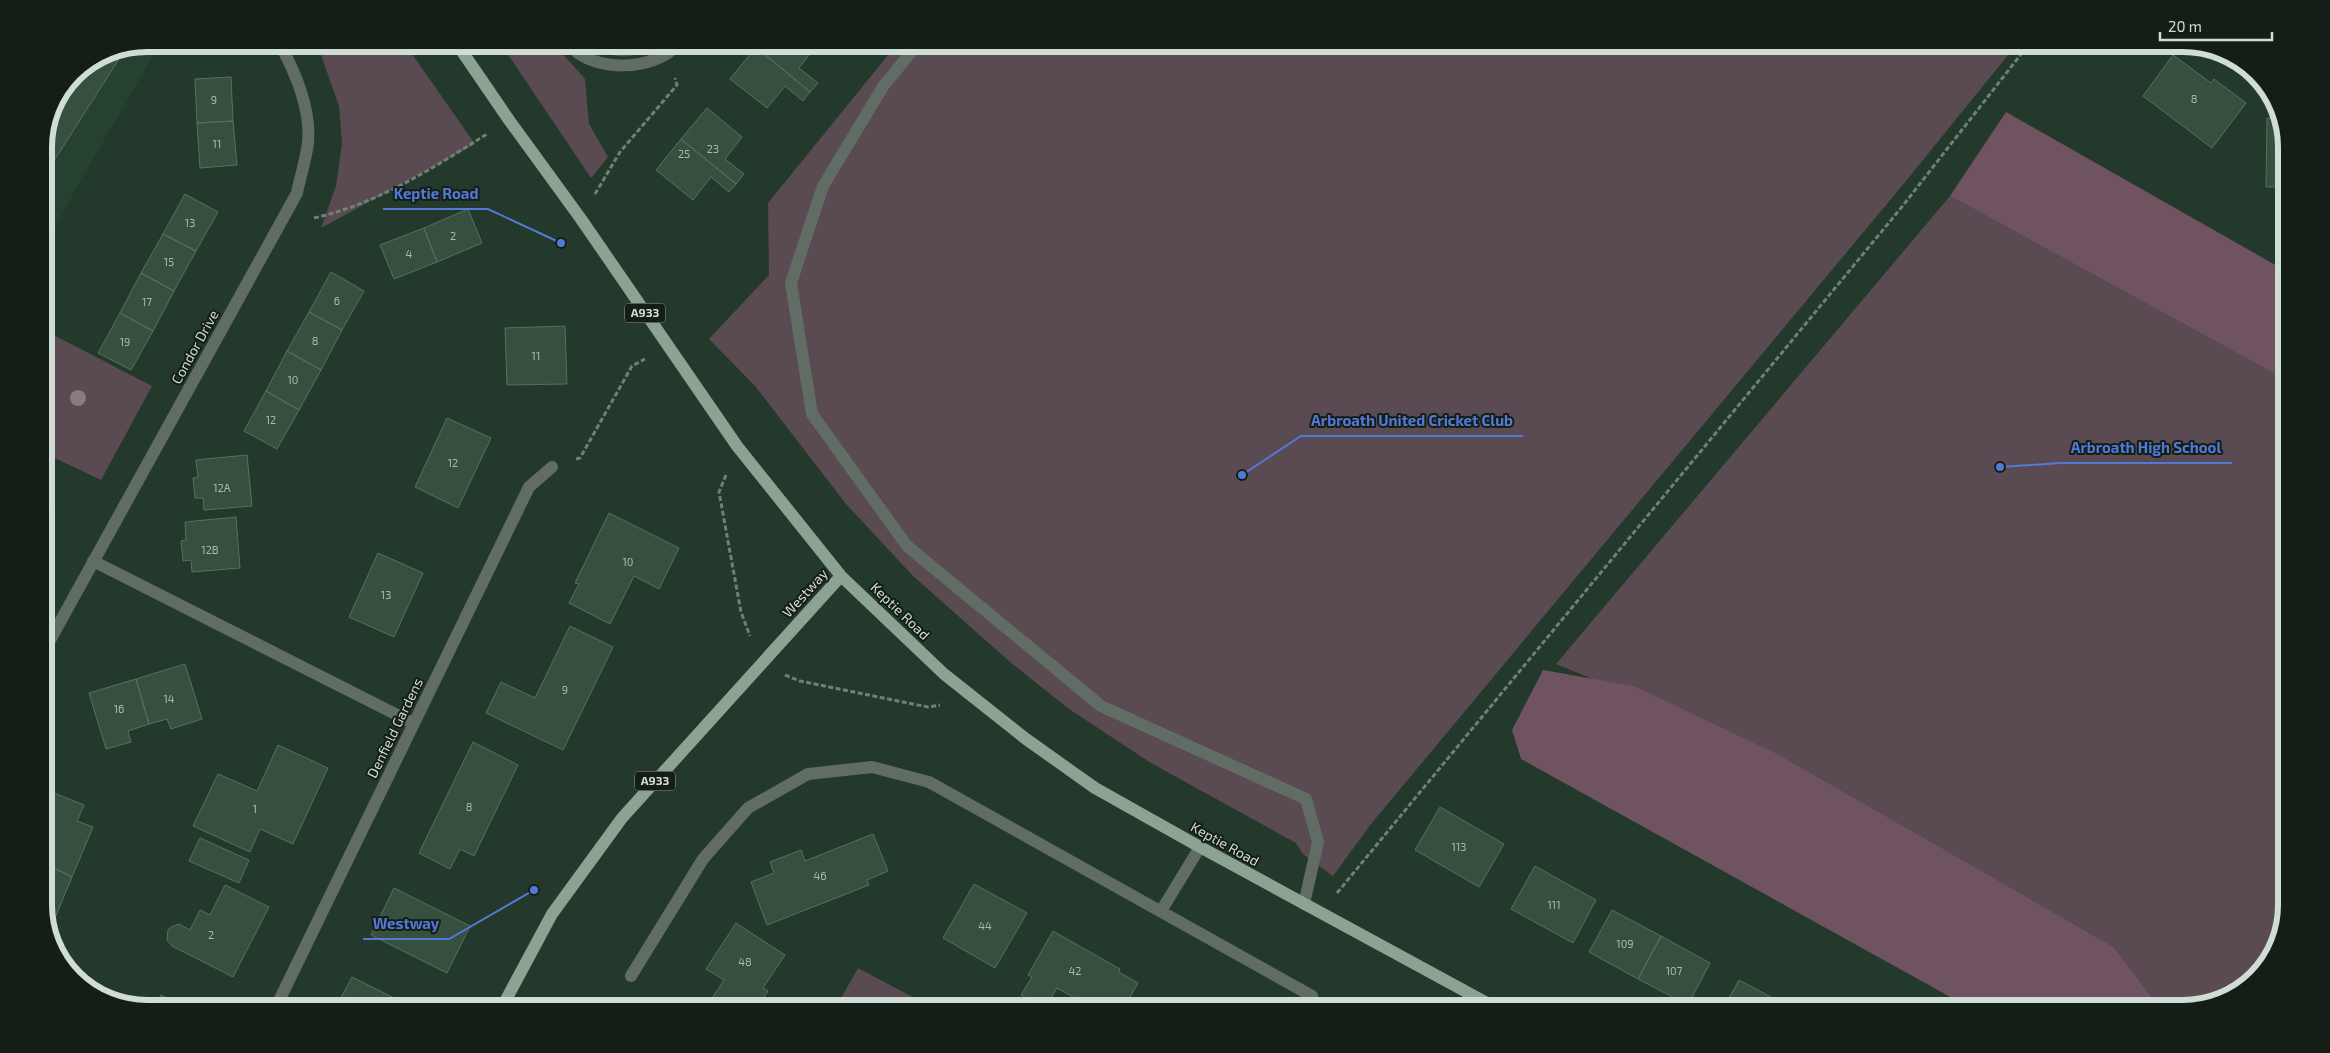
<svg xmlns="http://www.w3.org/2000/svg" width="2330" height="1053" font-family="'Exo 2',sans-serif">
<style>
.built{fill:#254230}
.green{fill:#5a4a52}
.forest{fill:#6f5361}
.building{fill:#364f3f;stroke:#57705f}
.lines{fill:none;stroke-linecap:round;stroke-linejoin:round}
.path{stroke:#6e8175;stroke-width:3;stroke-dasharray:5 2.5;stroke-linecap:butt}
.minor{stroke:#606c64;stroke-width:12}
.major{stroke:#8ca393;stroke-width:12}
.tree{fill:#8d7982}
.labels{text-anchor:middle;stroke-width:4;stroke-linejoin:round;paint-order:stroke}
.number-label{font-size:11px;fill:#aabaaf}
.shield{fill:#141e17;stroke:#98a49b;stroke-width:1}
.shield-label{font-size:12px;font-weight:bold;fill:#d0ddd4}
.street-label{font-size:14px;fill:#d0ddd4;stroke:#141e17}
.rim{fill:none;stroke:#d0ddd4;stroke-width:6}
.leader{fill:none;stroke:#5379d7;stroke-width:2}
.callout-dot{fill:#5379d7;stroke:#141e17;stroke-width:2}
.callout-label{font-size:15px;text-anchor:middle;font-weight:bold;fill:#5379d7;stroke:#141e17;stroke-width:4;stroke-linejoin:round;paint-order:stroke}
</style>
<rect width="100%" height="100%" fill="#23392b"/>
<path class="built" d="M147,44H160L78,185L44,248V141L52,107L74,74L108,52Z"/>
<path class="green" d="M317,44H405L475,144L321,228L336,186L342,144L339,106Z
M501,44H554L585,79L589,124L608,157L591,178Z
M586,44H600L624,49L638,44H657C630,62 613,59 586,44Z
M897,44H2017L1906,181L1371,824L1333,876L1303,854L1296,843L1151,763L1069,709L1010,662L913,576L846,504L755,386L709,339L769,275L768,203Z
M1950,196L2286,380V906L2278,946L2240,992L2183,1009H2161L2114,947L1785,758L1556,664Z
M44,330L152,386L101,480L44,453Z
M858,968L935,1009H835Z"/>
<path class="forest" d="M2006,112L2286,271V380L1950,196Z
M1543,670L1634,686L1785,758L2114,947L2161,1009H1972L1521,759L1512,730Z"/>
<path class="building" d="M758,44H814L816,46L799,68L818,83L810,92L756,47Z
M756,47L810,92L803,101L785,86L767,108L730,79Z
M126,48L50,167L44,163V141L52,107L74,74L108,52Z
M2173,55L2211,83L2214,79L2246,103L2212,148L2143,96Z
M231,77L233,121L197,123L195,79Z
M707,108L742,137L725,159L744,174L736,184L681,139Z
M2267,118H2278L2286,141V187H2266Z
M233,121L237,165L200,168L197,123Z
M681,139L736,184L729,192L711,177L693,200L656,170Z
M185,194L218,212L196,251L163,234Z
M468,209L482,243L437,262L424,228Z
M424,228L437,262L394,279L380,245Z
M163,234L196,251L174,291L141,273Z
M331,272L364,291L342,330L309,312Z
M141,273L174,291L153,331L120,313Z
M309,312L342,330L321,370L287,351Z
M120,313L153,331L131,370L98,353Z
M565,326L567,384L507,385L505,328Z
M287,351L321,370L299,410L266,391Z
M266,391L299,410L277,449L244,431Z
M447,418L491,438L458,508L415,487Z
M247,455L252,506L204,510L203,498H195L193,478L198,477L196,460Z
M609,513L679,548L659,589L634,576L610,624L569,603L579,584L575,583Z
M236,517L240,568L192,572L191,560L183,561L181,541L186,540L185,522Z
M378,553L423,573L394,637L349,617Z
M570,626L613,647L563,750L486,713L501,682L535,698Z
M185,664L202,719L171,729L167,719L149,724L136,679Z
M136,679L149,724L128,731L131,742L106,749L89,693Z
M473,742L518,765L474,856L460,849L450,869L419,853Z
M278,745L328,768L293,844L260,829L250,852L193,826L218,774L257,791Z
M44,789L84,805L77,821L93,827L72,877L44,863Z
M1440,807L1504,844L1479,887L1415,850Z
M873,834L888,871L867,880L869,885L767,925L751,882L774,873L770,862L801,850L805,861Z
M200,838L249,860L239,883L189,861Z
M44,863L72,877L50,930L44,913Z
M1535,866L1596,900L1573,943L1511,909Z
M974,884L1027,913L995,968L943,938Z
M225,885L269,907L233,977L172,946L167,940L168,930L171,927L179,924L190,930L200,910L210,915Z
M394,888L470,926L447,973L371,935Z
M1612,910L1661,936L1638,979L1589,952Z
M736,923L785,955L763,988L768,991L757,1009H705L724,980L706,969Z
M1053,931L1120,969L1119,972L1138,983L1123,1009H1094L1057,988L1045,1008L1021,995L1032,977L1028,975Z
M1661,936L1710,963L1688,1005L1638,979Z
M352,977L394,998L388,1009H335Z
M1739,980L1788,1006L1786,1009H1723Z
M161,995L192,1009H154Z"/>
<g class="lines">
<path class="path" d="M595,194L620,152L677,85L675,78
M314,218C377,204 433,168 487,134
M576,459L580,458L632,366L645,359
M726,475L719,492L741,612L750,636
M785,675L800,681L928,707L940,705
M1337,893L1901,208L2029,44"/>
<path class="minor" d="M569,44C591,74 656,71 678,44
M918,44L884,85L823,186L791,283L812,414L907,546L1101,706L1306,799L1318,842L1304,904
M93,561L413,723
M44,651L297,193C300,177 306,160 308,143C311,109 296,74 280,44
M1161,911L1200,847
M631,976L703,859L748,808L808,774L872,767L929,782L1312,996
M275,1009L529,487L552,467"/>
<path class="major" d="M457,44L509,120L581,219L737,446L841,576L944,674L1026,739L1095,788L1200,847L1498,1009
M501,1009L552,914L622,818L841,576"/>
</g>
<circle class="tree" cx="78" cy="398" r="8"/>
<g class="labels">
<g class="number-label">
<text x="2194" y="103">8</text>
<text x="214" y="104">9</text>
<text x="217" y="148">11</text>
<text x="713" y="153">23</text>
<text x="684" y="158">25</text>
<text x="190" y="227">13</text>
<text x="453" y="240">2</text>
<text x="409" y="258">4</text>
<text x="169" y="266">15</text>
<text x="337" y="305">6</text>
<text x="147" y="306">17</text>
<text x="315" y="345">8</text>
<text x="125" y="346">19</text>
<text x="536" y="360">11</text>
<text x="293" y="384">10</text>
<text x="271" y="424">12</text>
<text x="453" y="467">12</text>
<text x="222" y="492">12A</text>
<text x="210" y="554">12B</text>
<text x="628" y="566">10</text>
<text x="386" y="599">13</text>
<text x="565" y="694">9</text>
<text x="169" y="703">14</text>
<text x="119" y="713">16</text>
<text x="469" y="811">8</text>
<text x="255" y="813">1</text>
<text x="1459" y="851">113</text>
<text x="820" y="880">46</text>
<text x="1554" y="909">111</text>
<text x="985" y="930">44</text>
<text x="211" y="939">2</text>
<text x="1625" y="948">109</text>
<text x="745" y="966">48</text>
<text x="1075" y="975">42</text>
<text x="1674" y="975">107</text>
</g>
<g class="shield">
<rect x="625" y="303.5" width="40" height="19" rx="4"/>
<rect x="635" y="771.5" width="40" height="19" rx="4"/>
</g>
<g class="shield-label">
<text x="645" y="317">A933</text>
<text x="655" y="785">A933</text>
</g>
<g class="street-label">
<text transform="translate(195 347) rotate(-61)" y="5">Condor Drive</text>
<text transform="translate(805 593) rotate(-48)" y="5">Westway</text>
<text transform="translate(900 611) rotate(44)" y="5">Keptie Road</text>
<text transform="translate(395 728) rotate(-64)" y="5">Denfield Gardens</text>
<text transform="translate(1225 844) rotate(29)" y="5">Keptie Road</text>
</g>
</g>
<path d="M0 0H2330V1053H0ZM147 52H2183A95 95 0 0 1 2278 147V905A95 95 0 0 1 2183 1000H147A95 95 0 0 1 52 905V147A95 95 0 0 1 147 52Z" fill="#141e17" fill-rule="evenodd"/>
<path class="rim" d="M147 52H2183A95 95 0 0 1 2278 147V905A95 95 0 0 1 2183 1000H147A95 95 0 0 1 52 905V147A95 95 0 0 1 147 52Z"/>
<path class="leader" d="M561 243L488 209H383M1242 475L1301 436H1523M2000 467L2061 463H2232M534 890L449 939H363"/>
<g class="callout-dot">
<circle cx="561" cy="243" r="5"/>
<circle cx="1242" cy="475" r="5"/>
<circle cx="2000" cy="467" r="5"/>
<circle cx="534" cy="890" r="5"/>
</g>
<g class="callout-label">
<text x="436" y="199">Keptie Road</text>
<text x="1412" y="426">Arbroath United Cricket Club</text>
<text x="2146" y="453">Arbroath High School</text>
<text x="406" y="929">Westway</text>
</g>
<path d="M2160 32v8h112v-8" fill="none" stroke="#d0ddd4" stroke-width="2.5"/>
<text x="2168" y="32" font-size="15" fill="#d0ddd4" stroke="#141e17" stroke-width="4" paint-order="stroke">20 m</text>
</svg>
